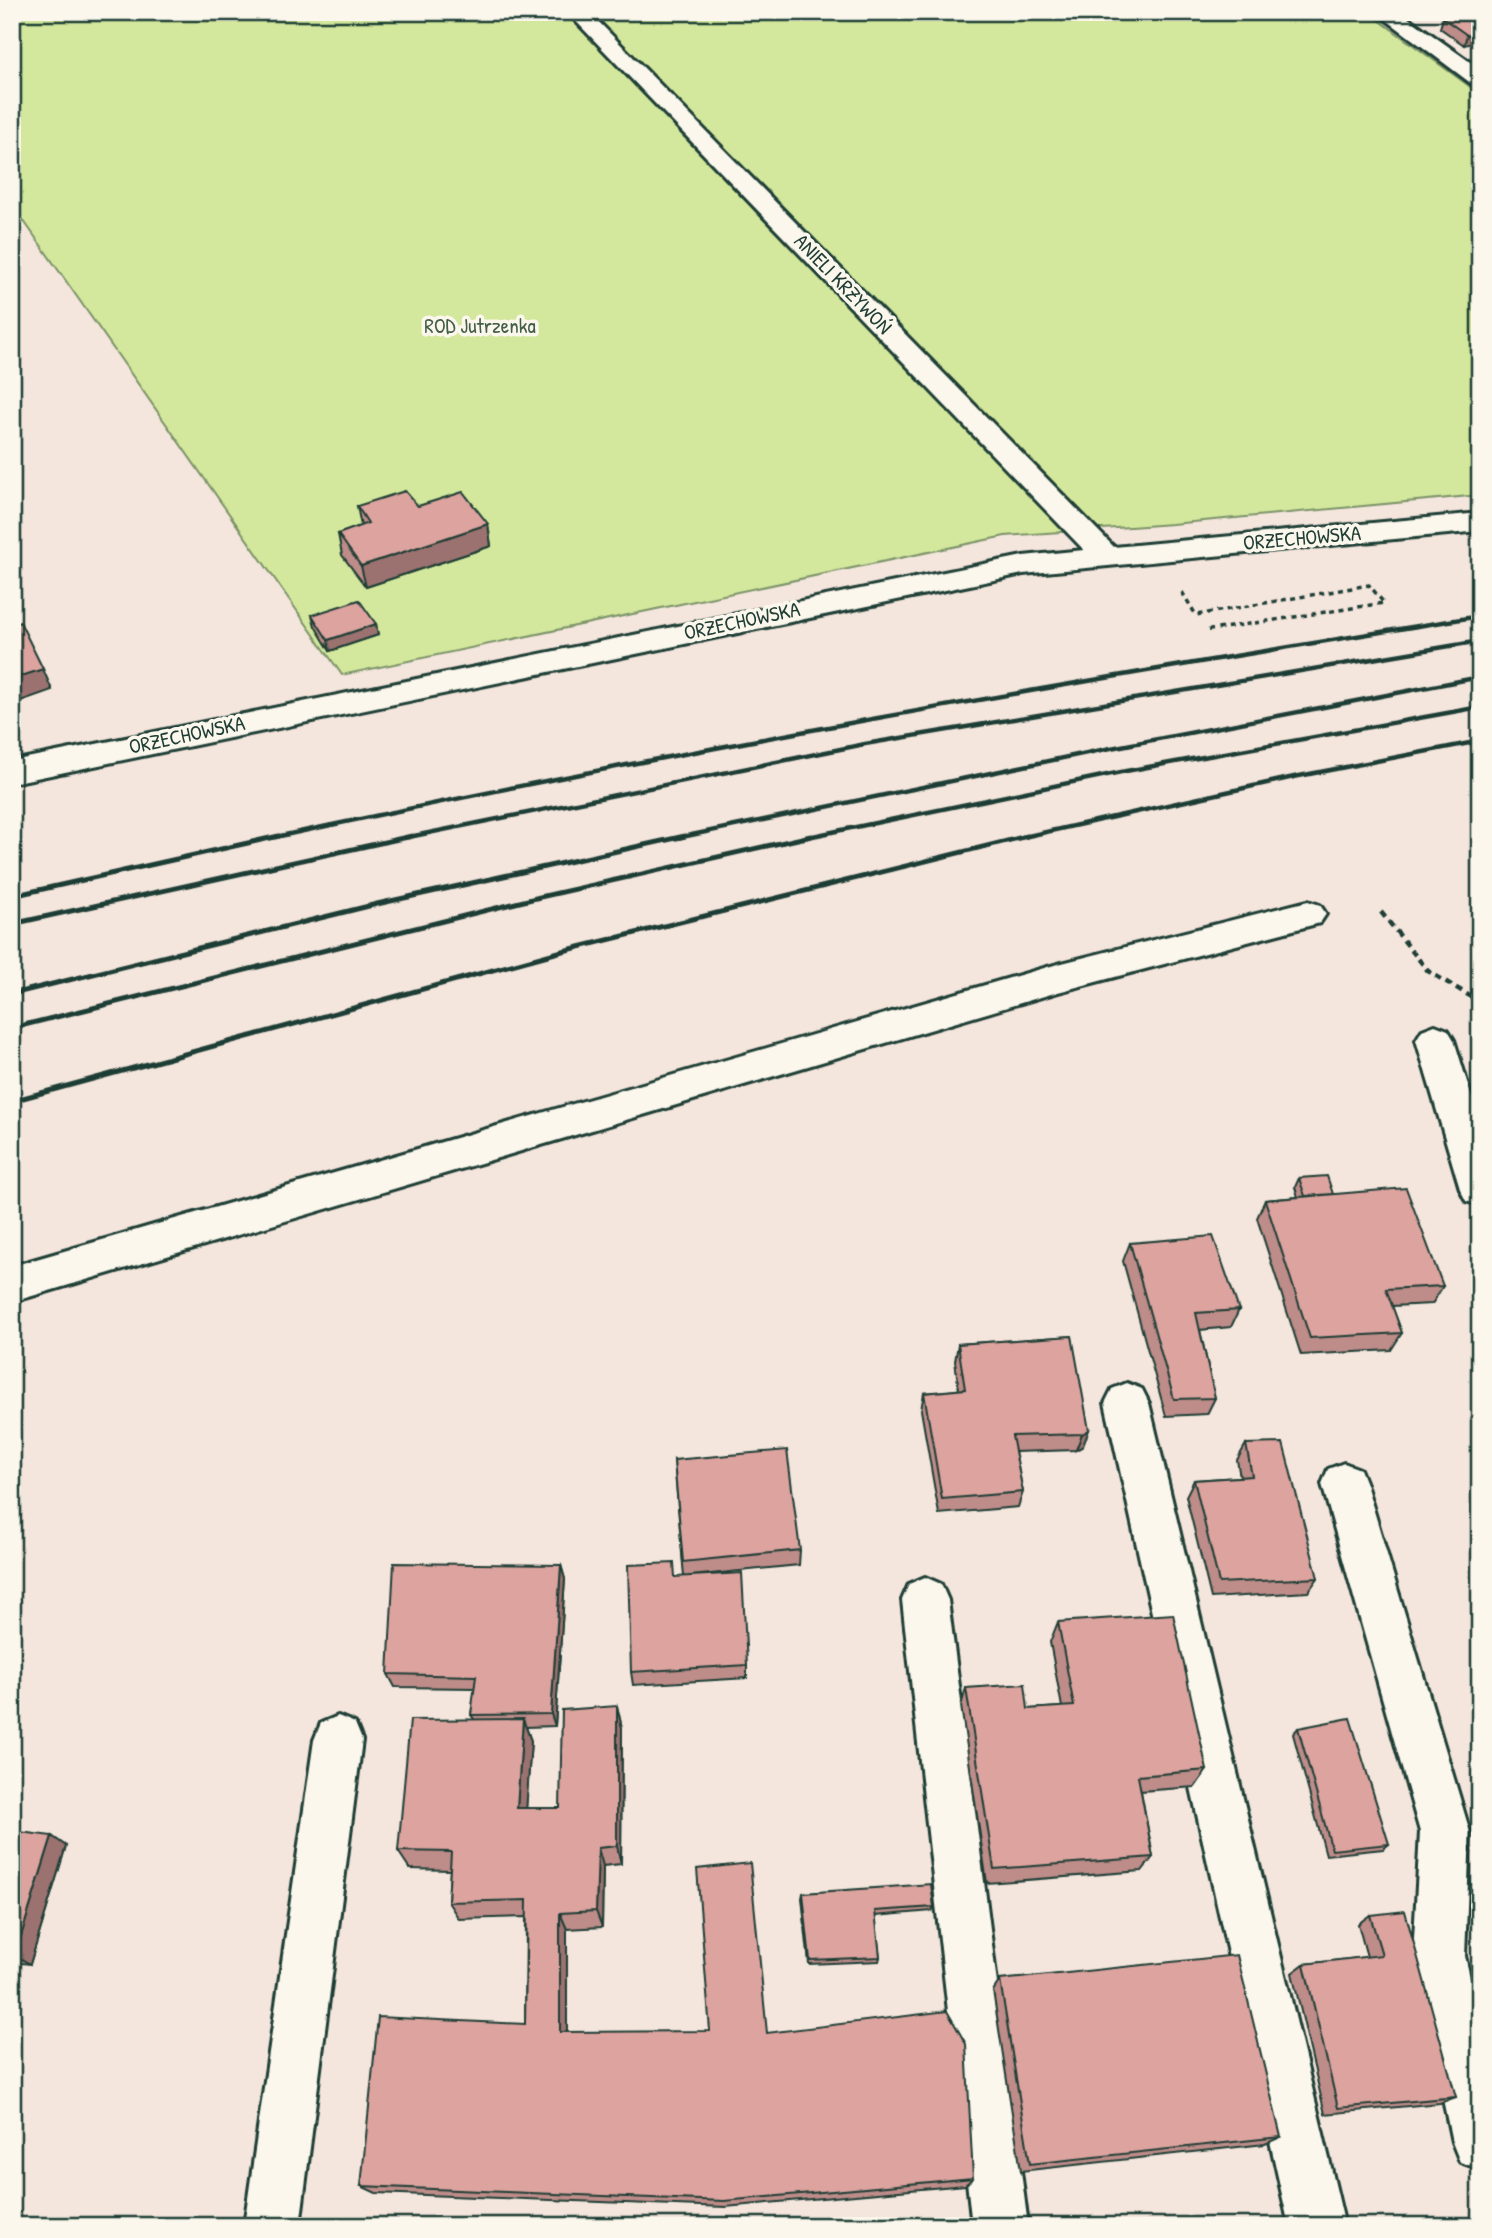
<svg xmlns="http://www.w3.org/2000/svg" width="1492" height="2238" font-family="'Patrick Hand',sans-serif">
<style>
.green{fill:#d4e89d;stroke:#7a9268;stroke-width:2}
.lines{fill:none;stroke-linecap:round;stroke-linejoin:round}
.minor-casing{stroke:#1f3d34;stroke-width:6}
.path-far1{stroke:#1f3d34;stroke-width:3.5;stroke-dasharray:5 4.5;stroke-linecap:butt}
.path{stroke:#1f3d34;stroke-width:4.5;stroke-dasharray:7 5;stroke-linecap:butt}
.minor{fill:#fbf7ec;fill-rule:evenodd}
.rail-far1{stroke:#1f3d34;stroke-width:4.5}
.rail{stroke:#1f3d34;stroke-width:5}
.wall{fill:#be8c89;stroke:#1f3d34;stroke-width:2}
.shaded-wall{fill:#9b726f;stroke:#1f3d34;stroke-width:2}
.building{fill:#dda39f;stroke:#1f3d34;stroke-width:2}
.labels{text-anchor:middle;stroke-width:7;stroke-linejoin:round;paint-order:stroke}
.far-street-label{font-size:21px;fill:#1f3d34;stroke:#fbf7ec}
.far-park-label{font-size:21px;fill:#435f49;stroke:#fbf7ec}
</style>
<rect width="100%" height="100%" fill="#f5e6dd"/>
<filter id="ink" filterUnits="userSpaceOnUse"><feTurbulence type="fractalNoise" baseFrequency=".0143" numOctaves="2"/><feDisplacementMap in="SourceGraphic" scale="14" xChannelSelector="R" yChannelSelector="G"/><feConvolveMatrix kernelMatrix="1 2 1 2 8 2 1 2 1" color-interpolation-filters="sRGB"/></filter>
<g filter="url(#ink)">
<path class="green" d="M12,12H1368L1480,94V495L1172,524L1005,536L342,675L12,204Z"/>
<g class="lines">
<defs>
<path id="minor" d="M567,12H589L1114,547L1480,513V531L1023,574L12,783V761L1023,556L1084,550Z
M1376,12H1400L1480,69V85L1472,84Z
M1308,901L1320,905L1326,914L1320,923L1058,992L12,1302V1266L1058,964Z
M1435,1025L1448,1030L1454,1040L1480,1124V1205L1466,1201L1460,1189L1416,1040L1422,1030Z
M1127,1383L1142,1389L1149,1403L1345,2226H1289L1105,1403L1112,1389Z
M1344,1463L1360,1469L1366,1484L1470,1832L1465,1956L1480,2020V2169L1460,2162L1452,2142L1413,1956L1420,1832L1322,1484L1328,1469Z
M925,1577L941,1584L948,1600L1028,2226H972L902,1600L909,1584Z
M338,1716L355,1723L362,1740L300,2226H244L314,1740L321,1723Z"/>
</defs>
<use href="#minor" class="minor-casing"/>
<path class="path-far1" d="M1182,592L1196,615L1369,585L1384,603L1204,631"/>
<path class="path" d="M1381,912L1428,971L1480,1002"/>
<use href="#minor" class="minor"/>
<path class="rail-far1" d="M271,838C671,751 1075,681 1480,616
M404,838L865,744L1480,641
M677,838L1111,748L1480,677
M803,838L1126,771L1480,707
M1019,838L1294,777L1480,741"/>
<path class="rail" d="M12,896L279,836
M12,924L412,836
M12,994L377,904L685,836
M12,1028L540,897L811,836
M12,1101L559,952L1027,836"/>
</g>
<path class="wall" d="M1477,12L1464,45L1440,28L1443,18Z
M357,506H418L488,524L491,546L366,587L342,555L338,534L361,526Z
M312,615L376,624L378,635L330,651L315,626Z
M1299,1178L1333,1194L1443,1286L1432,1304L1392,1306L1402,1333L1391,1350L1301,1355L1257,1218L1265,1200L1298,1197L1295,1187Z
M1130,1243L1239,1310L1231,1327L1200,1330L1215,1398L1207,1414L1166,1416L1123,1261Z
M1072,1336L1083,1446L1076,1450L1015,1452L1023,1492L1018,1507L939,1514L921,1410L924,1393L959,1390L955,1361L958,1344Z
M1246,1444L1318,1578L1308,1592L1211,1598L1186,1496L1194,1480L1240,1477L1237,1460Z
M674,1460L800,1550L799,1565L690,1576L747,1665V1678L633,1685L631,1672L675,1577H684Z
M561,1565L565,1579L555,1726L526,1727L531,1741L526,1808H560L617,1706L622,1728L621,1864L603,1866L602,1927L567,1929V2032L767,2033L973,2178L965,2185L725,2207L376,2193L361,2186L525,2024L526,1917L459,1919L448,1902L450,1870L410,1869L398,1851L474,1719L471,1715L475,1688L395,1687L388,1674Z
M1058,1622L1207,1770L1195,1787L1141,1791L1153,1857L1142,1871L987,1883L961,1706L966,1688L1028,1709L1062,1707L1050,1642Z
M1298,1728L1389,1844L1383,1849L1326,1855L1293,1734Z
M12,1831L66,1846L30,1964L12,1962Z
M803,1893L934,1907L932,1911L875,1916L880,1957L879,1961L809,1964L802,1898Z
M1370,1915L1456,2097L1440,2103L1325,2114L1292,1973L1304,1964L1367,1957L1358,1924Z
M1000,1980L1281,2137L1265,2144L1021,2171L993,1991Z"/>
<path class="shaded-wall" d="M1480,33V42L1464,45L1467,35Z
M488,524L491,546L366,587L361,566Z
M376,624L378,635L330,651L328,640Z
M43,669L52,690L12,704V679Z
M1089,1430L1083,1446L1076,1450L1082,1434Z
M561,1565L565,1579L555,1726L551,1714Z
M617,1706L622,1728L621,1864L617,1846Z
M523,1719L531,1741L525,1827L517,1808Z
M52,1836L66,1846L30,1964L15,1955Z
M598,1848L603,1866L602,1927L596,1911Z
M560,1913L567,1929V2044L560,2032Z"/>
<path class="building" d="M1480,12V33L1467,35L1443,18Z
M405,491L418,506L463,492L488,524L361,566L338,534L368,523L357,506Z
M359,600L376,624L328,640L312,615Z
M20,622L43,669L12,679V625Z
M1327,1176L1333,1194L1305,1196L1299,1178Z
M1406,1188L1443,1286L1386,1289L1402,1333L1310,1338L1265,1200Z
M1213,1236L1239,1310L1196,1313L1215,1398L1174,1399L1130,1243Z
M1072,1336L1089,1430L1082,1434L1012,1436L1023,1492L942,1499L924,1393L965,1389L958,1344Z
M1283,1443L1318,1578L1219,1583L1194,1480L1252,1476L1246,1444Z
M787,1450L800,1550L683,1562L674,1460Z
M394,1563L561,1565L551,1714L471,1715L476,1676L388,1674Z
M674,1563L675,1577L742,1573L747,1665L631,1672L628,1565Z
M1173,1614L1207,1770L1138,1776L1153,1857L994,1869L966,1688L1025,1684L1028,1709L1074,1706L1058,1622Z
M617,1706V1846L598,1848L596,1911L560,1913V2032L710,2031L697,1869L750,1863L767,2033L947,2011L966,2044L973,2178L724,2201L361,2186L378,2017L525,2024L527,1900L448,1902L451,1852L398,1851L410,1720L523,1719L517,1808H560L562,1710Z
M1350,1718L1389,1844L1332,1850L1298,1728Z
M12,1831L52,1836L15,1955H12Z
M931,1884L934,1907L875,1911L880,1957L810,1960L803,1893Z
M1405,1911L1456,2097L1338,2108L1304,1964L1382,1955L1370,1915Z
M1237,1955L1281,2137L1030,2164L1000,1980Z"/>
</g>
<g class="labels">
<g class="far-street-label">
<text transform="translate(843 284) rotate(46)" y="7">ANIELI KRZYWOŃ</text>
<text transform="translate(1302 538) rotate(-5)" y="7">ORZECHOWSKA</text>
<text transform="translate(742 621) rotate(-12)" y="7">ORZECHOWSKA</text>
<text transform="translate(187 735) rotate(-12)" y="7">ORZECHOWSKA</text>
</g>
<g class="far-park-label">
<text x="480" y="333">ROD Jutrzenka</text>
</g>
</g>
<rect width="1492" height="2238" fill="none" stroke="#fbf7ec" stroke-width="42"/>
<rect x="21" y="21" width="1450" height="2196" fill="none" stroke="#1f3d34" stroke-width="2.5" filter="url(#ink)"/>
</svg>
